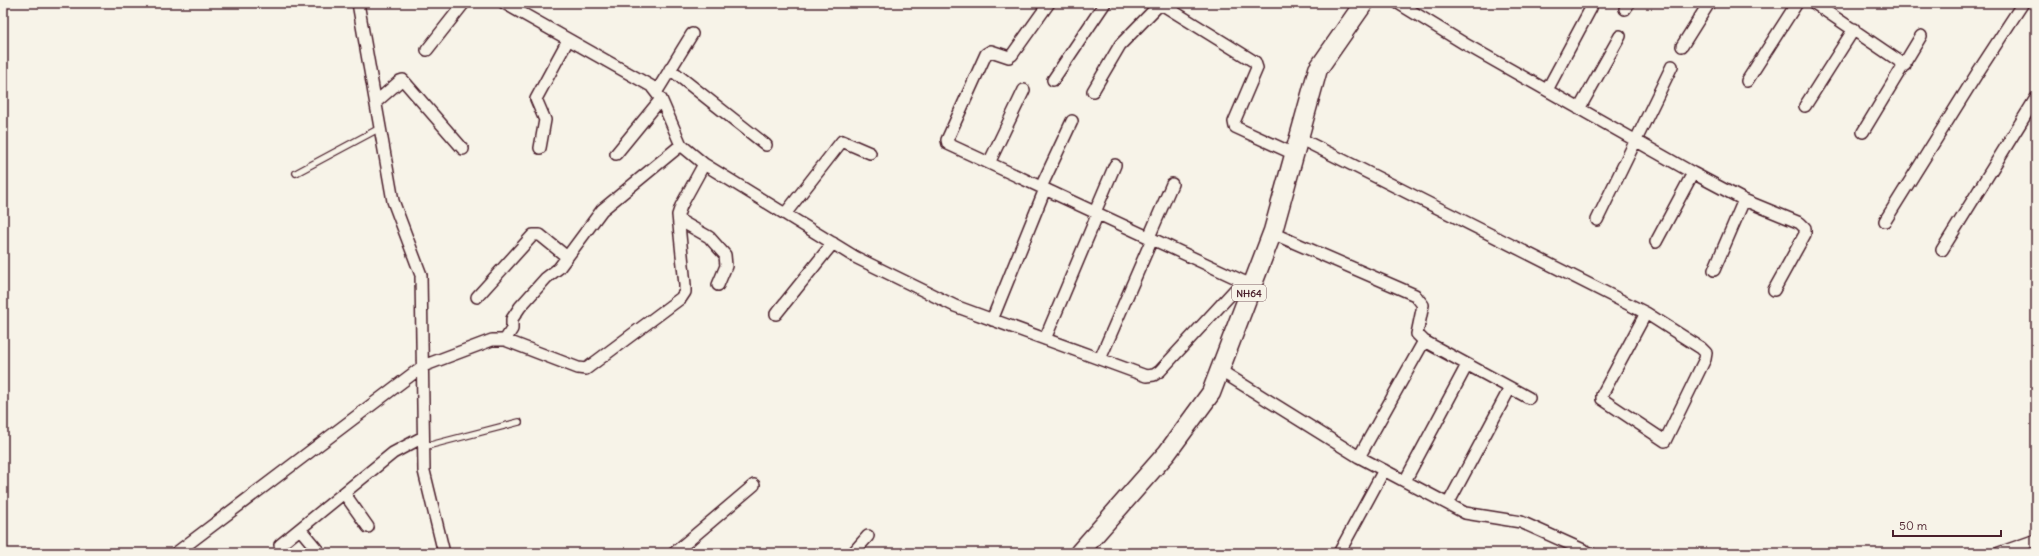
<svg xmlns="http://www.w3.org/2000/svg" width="2039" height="556" font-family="Delius,sans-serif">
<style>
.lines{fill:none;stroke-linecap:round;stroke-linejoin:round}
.service-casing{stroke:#4a1f2b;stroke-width:8}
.minor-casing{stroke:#4a1f2b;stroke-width:14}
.trunk-casing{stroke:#4a1f2b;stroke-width:21}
.service{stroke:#f7f3e8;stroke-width:5.5}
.minor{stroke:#f7f3e8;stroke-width:11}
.trunk{stroke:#f7f3e8;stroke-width:18}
.labels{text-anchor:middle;stroke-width:4;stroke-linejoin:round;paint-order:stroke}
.shield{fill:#f7f3e8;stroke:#7e5f64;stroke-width:1}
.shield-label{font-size:10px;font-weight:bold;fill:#4a1f2b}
</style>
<rect width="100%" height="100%" fill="#f7f3e8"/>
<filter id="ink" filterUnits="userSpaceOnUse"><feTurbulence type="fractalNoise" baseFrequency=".025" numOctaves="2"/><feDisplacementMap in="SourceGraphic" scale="8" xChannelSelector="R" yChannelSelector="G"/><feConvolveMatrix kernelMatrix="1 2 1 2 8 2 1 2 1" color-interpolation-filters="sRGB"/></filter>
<g filter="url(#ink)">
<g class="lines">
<defs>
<path id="service" d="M296,173L380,128
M423,447L519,422"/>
<path id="minor" d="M358,3L393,201L421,275L424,471L444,553
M504,3L651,86L661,99L681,145L704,164L855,257L955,306L1146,376L1154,375L1160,371L1243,281
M1049,3L1012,55L1009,57L991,51L986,54L947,140L948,144L1249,284
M1398,3L1465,44L1693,173L1744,200L1800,223L1805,228V234L1774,290
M1814,3L1905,65
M1625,9L1629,3
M1682,46L1709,3
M427,50L464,3
M670,69L766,145
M1053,80L1105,3
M1747,81L1797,3
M1547,90L1591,8
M657,91L692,34
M1093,91L1120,45L1157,7L1163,5L1255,62L1257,68L1234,122L1235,127L1294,154
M376,102L400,81L403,80L463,149
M1805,106L1854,29
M1579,109L1620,36
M1863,132L1921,36
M1299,138L1646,313L1701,348L1706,353L1705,359L1665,441L1602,399V395L1646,313
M540,148L545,120L536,99L568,40
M616,154L661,99
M989,163L1024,90
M1041,187L1072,121
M1095,212L1115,165
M785,214L842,141L870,153
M679,220L709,237L725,255L726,266L718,285
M1597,220L1672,66
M1885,221L1978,72L2023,3
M1272,233L1415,295L1423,305L1417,334L1424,341L1529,398
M1149,237L1172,184
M1656,242L1693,173
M1942,250L2036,98
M1714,270L1744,200
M477,297L533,235H540L567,257
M776,314L833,243
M992,320L1045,189
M1045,339L1098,213
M505,340L578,368L586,369L681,298L685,292V285L678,215L681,206L704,164
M1100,359L1152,239
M1221,371L1359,457L1465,513L1521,522L1590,553
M1359,457L1424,341
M1405,481L1467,365
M344,493L368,527
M1448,504L1510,388
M300,529L320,553
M280,545L393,453L423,437
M176,553L423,366L492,340H505L512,329V319L520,307L546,278L559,268L602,210L681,145
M674,553L754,485
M853,553L868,536
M1339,553L1384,470
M1999,553L2036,540"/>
<path id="trunk" d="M1079,553L1167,453L1211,393L1273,231L1318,69L1364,3"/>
</defs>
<use href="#service" class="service-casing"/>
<use href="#minor" class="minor-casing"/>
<use href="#trunk" class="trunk-casing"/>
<use href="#service" class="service"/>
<use href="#minor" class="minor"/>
<use href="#trunk" class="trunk"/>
</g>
</g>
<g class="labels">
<rect class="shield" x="1232" y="285" width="34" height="16" rx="3"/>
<g class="shield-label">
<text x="1249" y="297">NH64</text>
</g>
</g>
<rect width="2039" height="556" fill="none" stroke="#f7f3e8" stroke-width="16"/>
<rect x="8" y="8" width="2023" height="540" fill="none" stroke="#4a1f2b" stroke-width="1.5" filter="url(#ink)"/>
<path d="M1893 530v6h108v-6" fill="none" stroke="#4a1f2b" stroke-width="2"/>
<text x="1899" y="530" font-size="12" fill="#4a1f2b" stroke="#f7f3e8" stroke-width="3" paint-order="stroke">50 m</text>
</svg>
